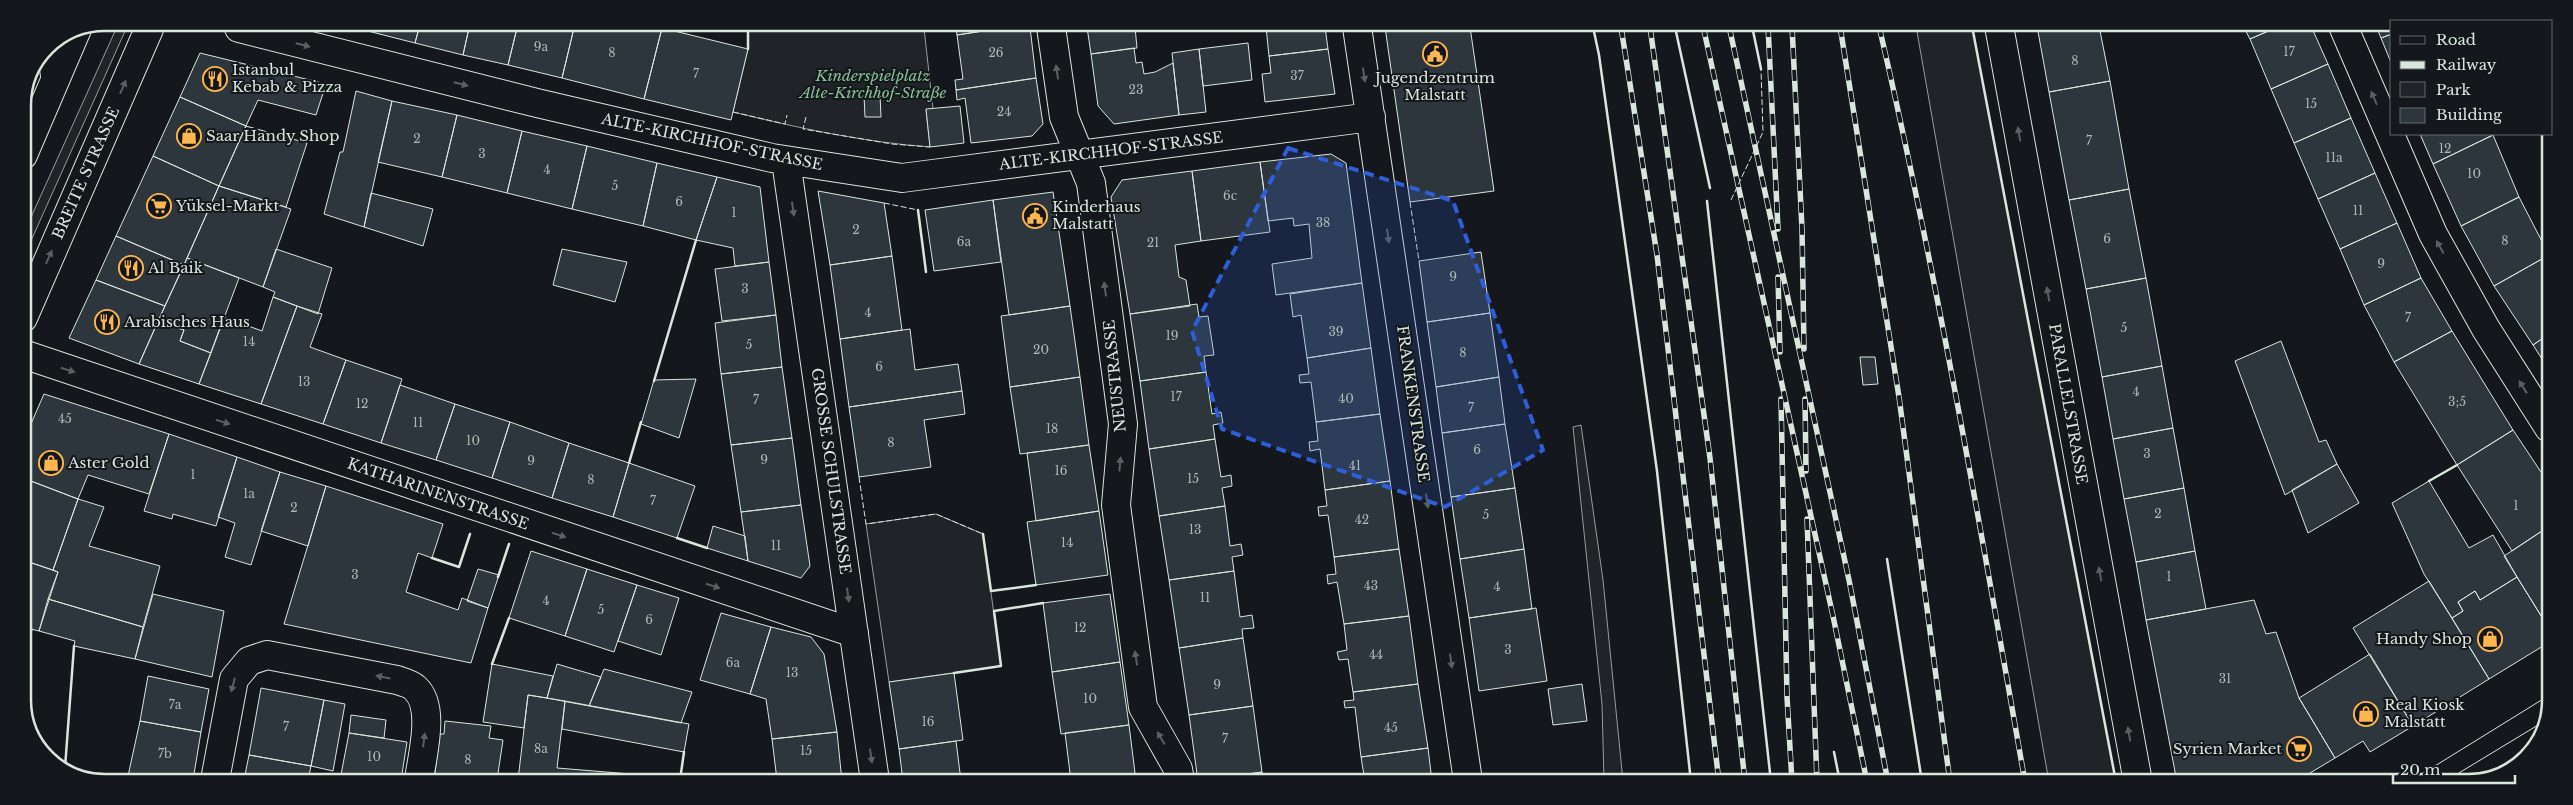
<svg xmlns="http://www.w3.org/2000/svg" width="2573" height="805" font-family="'Libre Baskerville',serif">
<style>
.green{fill:#202428;stroke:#939e99}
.building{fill:#2c363c;stroke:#d8e6dc}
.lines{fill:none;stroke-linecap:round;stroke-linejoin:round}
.street-casing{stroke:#d8e6dc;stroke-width:30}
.primary-casing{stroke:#d8e6dc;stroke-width:30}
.street{stroke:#14181c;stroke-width:28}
.primary{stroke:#14181c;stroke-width:28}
.tram{stroke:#d8e6dc;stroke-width:1}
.rail-casing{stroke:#d8e6dc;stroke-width:5.5}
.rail{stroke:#14181c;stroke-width:4;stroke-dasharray:11;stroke-linecap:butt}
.fence{stroke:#d8e6dc;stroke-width:1;stroke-dasharray:6 2.5;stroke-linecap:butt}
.wall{stroke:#d8e6dc;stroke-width:2.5}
.oneway{fill:#59605f}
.marked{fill:#305dd8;fill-opacity:0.2;stroke:#305dd8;stroke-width:4;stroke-dasharray:10 6;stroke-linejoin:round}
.labels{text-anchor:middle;stroke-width:4;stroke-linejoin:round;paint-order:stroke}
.number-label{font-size:12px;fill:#adbab4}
.poi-label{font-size:15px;fill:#d8e6dc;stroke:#14181c;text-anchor:start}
.park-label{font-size:15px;font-style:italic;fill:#8ac095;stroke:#14181c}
.street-label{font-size:15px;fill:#d8e6dc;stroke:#14181c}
.rim{fill:none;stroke:#d8e6dc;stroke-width:2.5}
</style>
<rect width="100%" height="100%" fill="#14181c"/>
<path class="green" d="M1916,26H1972L2116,782H2049Z
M748,28H924L933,109L926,110L930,147C863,142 798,128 733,112L748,49Z
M116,29H126L30,243L23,240V235Z
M1581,425L1603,580L1623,781H1604L1602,704L1573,427Z
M936,514L983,534L1001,666L889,682L866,524Z"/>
<path class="building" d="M2037,26H2099L2110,81L2049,92Z
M2243,26H2280L2250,39Z
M2280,26H2311L2328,64L2271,89L2250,39Z
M2376,26H2392V34L2381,38Z
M1009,27H1030L1036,78L956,90L955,80L963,79L957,35Z
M1009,27L957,35L956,28Z
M1087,27H1135L1137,48L1091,54Z
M1266,27H1325L1328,49L1269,56Z
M1385,27H1470L1494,191L1410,202Z
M356,28H419L415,43Z
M419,28H469L463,55L415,43Z
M469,28H517L508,65L463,55Z
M517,28H574L562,78L508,65Z
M574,28H662L644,99L562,78Z
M662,28L748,49L731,120L644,99Z
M2392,34V65L2381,38Z
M1248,43L1252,80L1203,86L1199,49Z
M1134,48L1136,63L1142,62L1144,74L1155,72L1173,63L1179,115L1114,124L1098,106L1091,54Z
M1199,49L1206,112L1179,115L1172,53Z
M1328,49L1335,94L1265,102L1262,74L1271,73L1269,56Z
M200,53L326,84L316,115L258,100L246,126L180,97Z
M2328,64L2351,118L2294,143L2271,89Z
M1036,78L1043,124L1032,136L971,143L965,98L957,100L956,90Z
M2110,81L2129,189L2069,200L2049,92Z
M356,91L392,101L364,227L324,214L340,152H343Z
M864,95H880L881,117H865Z
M180,97L246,126L219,186L153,156Z
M392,101L457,115L442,177L378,162Z
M960,106L964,143L930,147L926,109Z
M457,115L522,131L507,193L442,177Z
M2351,118L2375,173L2318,199L2294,143Z
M246,126L307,143L286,207L219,186Z
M522,131L587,146L572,209L507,193Z
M2420,134H2492L2493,135L2433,164Z
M2493,135L2519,197L2461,226L2433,164Z
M587,146L657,163L643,226L572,209Z
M1331,154L1346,163L1362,283L1276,295L1272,264L1312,258L1309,224L1294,226L1293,218L1268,221L1260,162Z
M153,156L219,186L184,265L116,236Z
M1260,162L1270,232L1201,241L1192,171Z
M657,163L717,177L696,240L643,226Z
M1192,171L1201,241L1175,245L1179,277L1186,280L1190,306L1130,314L1111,197L1122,180Z
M2375,173L2397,223L2340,249L2318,199Z
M717,177L760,187L769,262L735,266L733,248L696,240Z
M219,186L291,209L263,287L187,258Z
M2129,189L2146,278L2086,289L2069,200Z
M818,191L884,203L892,256L830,265Z
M1053,192L1070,306L1009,315L993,200Z
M371,193L433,209L423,246L364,227Z
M2519,197L2549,255L2494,286L2461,226Z
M993,200L1001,262L934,271L925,210Z
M2397,223L2421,278L2364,305L2340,249Z
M116,236L184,265L165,306L96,280Z
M276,249L332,268L318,314L273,297L275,292L263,287Z
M562,249L627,262L615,302L553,285Z
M1481,252L1490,313L1427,322L1419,261Z
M2549,255V334L2533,345L2494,286Z
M892,256L902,330L840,339L830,265Z
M187,258L239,278L211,353L180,341L184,330L158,321Z
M769,262L776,315L722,321L715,269Z
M2146,278L2162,366L2102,377L2086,289Z
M2421,278L2452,331L2394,362L2364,305Z
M96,280L165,306L139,364L69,338Z
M1362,283L1371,348L1307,358L1301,315L1293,317L1290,294Z
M273,297L297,306L261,404L199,384L224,317L262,331Z
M1197,304L1199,317L1208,316L1214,355L1204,356L1206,372L1140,381L1130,314Z
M297,306L322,314L310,347L346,360L323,424L261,404Z
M1070,306L1080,377L1010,387L1001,316Z
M1490,313L1499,377L1436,387L1427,322Z
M776,315L782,367L721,374L715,323Z
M158,321L184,330L180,341L211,353L199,384L139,364Z
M910,329L915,370L958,364L962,391L849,407L840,339Z
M2452,331L2513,430L2457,465L2394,362Z
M2549,334V370L2533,345Z
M2281,341L2319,442L2326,440L2337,464L2285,495L2235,361Z
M1371,348L1380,414L1316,422L1311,382L1300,383L1299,375L1309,374L1307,358Z
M1860,357H1875L1878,384L1863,385Z
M346,360L402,379L381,443L323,424Z
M2162,366L2173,428L2113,439L2102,377Z
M782,367L792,438L731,445L721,374Z
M1206,372L1212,414L1221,412L1223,423L1213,425L1215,439L1149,449L1140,381Z
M1080,377L1089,445L1020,454L1010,387Z
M1499,377L1505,424L1442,433L1436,387Z
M696,379L679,438L641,424L654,380Z
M400,385L455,404L436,460L381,443Z
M962,391L965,414L924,420L931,467L859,477L849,407Z
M44,394L169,434L149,494L88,475L78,499L23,478V442Z
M455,404L510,422L492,478L436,460Z
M1380,414L1390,481L1325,490L1320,449L1310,451L1309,442L1318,441L1316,422Z
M510,422L569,443L552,498L492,478Z
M1505,424L1515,488L1451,497L1442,433Z
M2173,428L2184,488L2124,499L2113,439Z
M2513,430L2549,484L2548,527L2512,551L2457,465Z
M169,434L237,457L216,526L173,514L172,519L144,511Z
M792,438L801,505L741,512L731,445Z
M1215,439L1221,477L1231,475L1232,486L1222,488L1225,506L1159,516L1149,449Z
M569,443L629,463L613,517L552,498Z
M1089,445L1099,511L1036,521L1027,453Z
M237,457L280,472L251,565L225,557L235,523L218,517Z
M629,463L695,486L677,538L613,517Z
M2337,464L2359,503L2308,533L2292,490Z
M280,472L326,486L308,546L261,531Z
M23,478L78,499L53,570L23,560Z
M1390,481L1399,549L1334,557L1328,515L1319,516L1318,507L1327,506L1325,490Z
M2429,481L2469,548L2493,535L2517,577L2480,600L2475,591L2458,602L2463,611L2452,618L2424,574L2392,503Z
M326,486L443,524L432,558L418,553L406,592L458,610L462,598L488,608L471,663L284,624Z
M1515,488L1524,549L1460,559L1451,497Z
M2184,488L2195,551L2136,562L2124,499Z
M78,499L104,507L89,546L160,566L143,627L48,599L58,572L53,570Z
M801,505L810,566L801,578L748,561L741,512Z
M1225,506L1230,546L1241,544L1243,555L1232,557L1234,571L1169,580L1159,516Z
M1099,511L1108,575L1036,585L1027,522Z
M713,526L745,536L748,561L707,548Z
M2548,527V627L2504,556Z
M1399,549L1409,616L1344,624L1337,582L1328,584L1327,575L1336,574L1334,557Z
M1524,549L1532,609L1469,618L1460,559Z
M531,551L587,569L565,636L509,618Z
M2195,551L2206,609L2146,620L2136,562Z
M23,560L58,572L39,631L23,627Z
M478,569L499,575L488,608L467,601Z
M587,569L637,585L614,652L565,636Z
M1234,571L1240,617L1252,615L1254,628L1242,629L1243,638L1179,648L1169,580Z
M2517,577L2548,627V643L2489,679L2452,618L2463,611L2458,602L2475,591L2480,600Z
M2429,581L2489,679L2413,726L2353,628Z
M637,585L679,598L661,655L618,641Z
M153,594L224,611L212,677L135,659Z
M1110,594L1120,662L1052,672L1043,603Z
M48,599L143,627L135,659L74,646L75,641L39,631Z
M2254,600L2266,634L2276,632L2299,698L2335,758L2295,782H2177L2146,620Z
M1536,608L1547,681L1479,691L1469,618Z
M721,613L771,627L750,694L700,680Z
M1409,616L1418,684L1353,692L1348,659L1339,660L1337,652L1347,650L1344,624Z
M23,627L32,630L23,661Z
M771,627L811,637L824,654L837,732L772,739L766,699L750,694Z
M1243,638L1253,706L1189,715L1179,648Z
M2370,654L2413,726L2370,752L2363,741L2335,758L2299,698Z
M1120,662L1129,725L1061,734L1052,672Z
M492,664L553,676L547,698L528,695L524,728L483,722Z
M557,664L601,677L589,706L547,698Z
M604,669L692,692L681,723L589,706Z
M954,673L963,740L899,749L889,682Z
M148,676L209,689L201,732L140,721Z
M1418,684L1428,748L1361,757L1355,707L1345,708L1344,701L1354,700L1353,692Z
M1582,684L1587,721L1553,725L1548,689Z
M261,688L324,700L311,766L249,755Z
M528,695L565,701L557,768L643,775L642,780H518Z
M324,700L345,704L333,771L311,766Z
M565,701L689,724L684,752L562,729Z
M1253,706L1262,772L1198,781L1189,715Z
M351,715L386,720L384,738L349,733Z
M140,721L201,732L193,780H148L128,776Z
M445,721L491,726L489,738L503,740L497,780H434L440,734H444Z
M1129,725L1136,781H1071L1065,733Z
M837,732L842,781L777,780L772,739Z
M349,733L407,742L401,780H340Z
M956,741L961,781H903L899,749Z
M1428,748L1432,781H1365L1361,757Z
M249,755L311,766L308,780H244Z
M1262,772L1264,781H1201Z"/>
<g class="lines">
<defs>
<path id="street" d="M1999,26L2138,782
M2343,26L2433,234L2486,329L2549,428
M1051,27L1064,117L1091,183L1123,424L1116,505L1143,707L1178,769L1180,781
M1357,27L1468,781
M239,28L537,103L772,158L902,178L1371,117
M51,44L55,76
M786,161L875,781
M23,354L854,633
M215,780L234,679L249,661L267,655L397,680C403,682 411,684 415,688C436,707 422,755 419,780"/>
<path id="primary" d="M23,155L77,29
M23,318L149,29"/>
</defs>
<use href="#street" class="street-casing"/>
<use href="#primary" class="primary-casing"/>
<use href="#street" class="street"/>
<use href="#primary" class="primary"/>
<path class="tram" d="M2409,782L2548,696
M2444,782L2548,719"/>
<defs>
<path id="rail" d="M1703,26L1833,616L1867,782
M1729,26L1849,580L1888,782
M1768,26L1778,229
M1792,26L1802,229L1804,349
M1840,26L1899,397L1950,782
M1879,26C1937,276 1981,530 2025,782
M1621,27L1657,255L1719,782
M1650,27L1710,458L1745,782
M1778,277L1780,352
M1781,399L1787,697L1792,782
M1805,399L1806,471
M1807,519L1817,782"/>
</defs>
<use href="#rail" class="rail-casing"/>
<use href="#rail" class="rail"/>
<path class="fence" d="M733,112L785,124L787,115
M806,117L803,129L892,144L930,147
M1731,200L1763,132L1761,69
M1410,202L1419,261
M884,203L918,210
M859,477L866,524L936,514L983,534"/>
<path class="wall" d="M1752,26L1761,69
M1972,26L2116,782
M1593,27L1599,55L1657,471L1691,782
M1675,27L1710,188
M748,49V28
M1707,201L1771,782
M918,210L926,272
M654,381L696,240
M629,463L641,422
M2429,481L2457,465
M983,534L991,591L1036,585
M677,538L707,548
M432,558L459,567L470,534
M1887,559L1922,782
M498,577L509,544
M492,664L509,618
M954,673L1001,666L994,611L1043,603
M1834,752L1840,782
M65,768L74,646
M680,780L684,752"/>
</g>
<defs><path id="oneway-solid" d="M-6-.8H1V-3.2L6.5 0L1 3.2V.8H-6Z" transform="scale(1.25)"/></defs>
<g class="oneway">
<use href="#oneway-solid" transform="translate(303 45) rotate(14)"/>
<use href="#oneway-solid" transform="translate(1057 72) rotate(-98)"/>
<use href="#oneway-solid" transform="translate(1364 75) rotate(81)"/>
<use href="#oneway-solid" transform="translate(461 84) rotate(14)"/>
<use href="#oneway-solid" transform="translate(123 87) rotate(-67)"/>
<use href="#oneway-solid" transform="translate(2374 98) rotate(-113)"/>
<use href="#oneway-solid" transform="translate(2019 134) rotate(-100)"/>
<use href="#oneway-solid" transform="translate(793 209) rotate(82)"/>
<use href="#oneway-solid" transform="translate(1388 236) rotate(82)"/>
<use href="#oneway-solid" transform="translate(2440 247) rotate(-119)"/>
<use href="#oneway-solid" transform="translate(49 257) rotate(-66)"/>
<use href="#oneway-solid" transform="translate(1105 289) rotate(-98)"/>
<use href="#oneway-solid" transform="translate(2048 294) rotate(-100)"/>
<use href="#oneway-solid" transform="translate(68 370) rotate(18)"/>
<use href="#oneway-solid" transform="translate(2523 387) rotate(-122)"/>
<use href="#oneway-solid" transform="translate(223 422) rotate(18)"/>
<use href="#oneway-solid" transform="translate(1120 464) rotate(-85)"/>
<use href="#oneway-solid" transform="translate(1427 501) rotate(82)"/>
<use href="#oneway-solid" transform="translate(559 535) rotate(18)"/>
<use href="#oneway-solid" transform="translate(2100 574) rotate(-100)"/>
<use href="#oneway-solid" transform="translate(713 586) rotate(18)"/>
<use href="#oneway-solid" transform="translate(848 595) rotate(82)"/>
<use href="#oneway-solid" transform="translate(1136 658) rotate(-98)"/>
<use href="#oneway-solid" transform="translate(1451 661) rotate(82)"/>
<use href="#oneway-solid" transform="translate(383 677) rotate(-169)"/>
<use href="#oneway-solid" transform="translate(233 685) rotate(105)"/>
<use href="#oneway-solid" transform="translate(2129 734) rotate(-100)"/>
<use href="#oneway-solid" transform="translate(1161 738) rotate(-120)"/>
<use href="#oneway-solid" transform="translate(424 740) rotate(-83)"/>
<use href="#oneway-solid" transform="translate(871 756) rotate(82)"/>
</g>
<path class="marked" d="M1288,148L1453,201L1543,450L1445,507L1222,429L1192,331Z"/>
<defs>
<symbol id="civic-ring" viewBox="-11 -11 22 22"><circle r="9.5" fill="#14181c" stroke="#ffb74d" stroke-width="1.5"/><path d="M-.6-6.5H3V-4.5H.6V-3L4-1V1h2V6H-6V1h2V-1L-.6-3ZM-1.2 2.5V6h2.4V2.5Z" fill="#ffb74d"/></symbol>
<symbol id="restaurant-ring" viewBox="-11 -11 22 22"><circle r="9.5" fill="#14181c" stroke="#ffb74d" stroke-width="1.5"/><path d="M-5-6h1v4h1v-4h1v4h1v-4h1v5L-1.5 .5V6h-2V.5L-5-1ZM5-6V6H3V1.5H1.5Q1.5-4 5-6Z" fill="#ffb74d"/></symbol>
<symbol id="shop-ring" viewBox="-11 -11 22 22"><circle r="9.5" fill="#14181c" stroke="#ffb74d" stroke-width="1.5"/><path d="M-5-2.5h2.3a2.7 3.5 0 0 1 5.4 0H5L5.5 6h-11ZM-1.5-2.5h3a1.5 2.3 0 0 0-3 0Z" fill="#ffb74d"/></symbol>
<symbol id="supermarket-ring" viewBox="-11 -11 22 22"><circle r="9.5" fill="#14181c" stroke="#ffb74d" stroke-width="1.5"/><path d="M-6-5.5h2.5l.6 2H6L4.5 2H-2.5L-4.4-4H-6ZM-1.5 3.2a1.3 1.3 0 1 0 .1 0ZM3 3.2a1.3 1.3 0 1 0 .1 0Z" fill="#ffb74d"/></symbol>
</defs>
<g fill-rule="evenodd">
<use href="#civic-ring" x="1421" y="40" width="28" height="28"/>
<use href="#restaurant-ring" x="201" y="65" width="28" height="28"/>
<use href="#shop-ring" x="175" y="122" width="28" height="28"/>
<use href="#supermarket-ring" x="145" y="192" width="28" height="28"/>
<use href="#civic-ring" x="1021" y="202" width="28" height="28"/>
<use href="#restaurant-ring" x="117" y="254" width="28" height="28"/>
<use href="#restaurant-ring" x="93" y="308" width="28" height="28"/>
<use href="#shop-ring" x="37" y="449" width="28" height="28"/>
<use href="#shop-ring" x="2476" y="625" width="28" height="28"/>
<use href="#shop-ring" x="2352" y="700" width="28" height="28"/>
<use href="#supermarket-ring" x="2285" y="735" width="28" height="28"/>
</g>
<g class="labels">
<g class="number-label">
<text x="541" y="51">9a</text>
<text x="2289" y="56">17</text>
<text x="612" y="57">8</text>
<text x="996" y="57">26</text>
<text x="2075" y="65">8</text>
<text x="696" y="78">7</text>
<text x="1297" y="80">37</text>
<text x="1136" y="94">23</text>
<text x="2311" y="108">15</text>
<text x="1004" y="116">24</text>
<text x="417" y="143">2</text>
<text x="2089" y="145">7</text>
<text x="2445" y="153">12</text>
<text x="482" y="158">3</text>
<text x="2334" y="162">11a</text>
<text x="547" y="174">4</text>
<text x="2474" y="178">10</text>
<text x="615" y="190">5</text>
<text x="1230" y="200">6c</text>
<text x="679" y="206">6</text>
<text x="2358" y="215">11</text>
<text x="734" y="217">1</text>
<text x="1323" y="227">38</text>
<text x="856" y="234">2</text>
<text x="2107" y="243">6</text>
<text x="2505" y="245">8</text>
<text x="964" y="246">6a</text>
<text x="1153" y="247">21</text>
<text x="2381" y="268">9</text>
<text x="1453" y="281">9</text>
<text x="745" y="293">3</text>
<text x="868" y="317">4</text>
<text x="2408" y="322">7</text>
<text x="2124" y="332">5</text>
<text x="1336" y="336">39</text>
<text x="1172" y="340">19</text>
<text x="249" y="346">14</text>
<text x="749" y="349">5</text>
<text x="1041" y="354">20</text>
<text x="1463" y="357">8</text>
<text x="879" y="371">6</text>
<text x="304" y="386">13</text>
<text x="2136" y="396">4</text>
<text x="1176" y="401">17</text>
<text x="1346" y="403">40</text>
<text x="756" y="404">7</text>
<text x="2457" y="406">3;5</text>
<text x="362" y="408">12</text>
<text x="1471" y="412">7</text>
<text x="65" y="423">45</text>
<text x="418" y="427">11</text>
<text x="1052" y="433">18</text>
<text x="473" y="445">10</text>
<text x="891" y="447">8</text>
<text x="1477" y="454">6</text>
<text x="2147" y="458">3</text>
<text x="764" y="464">9</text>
<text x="531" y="465">9</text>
<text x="1355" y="470">41</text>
<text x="1061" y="475">16</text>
<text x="193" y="479">1</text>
<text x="1193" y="483">15</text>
<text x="591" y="484">8</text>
<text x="249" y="498">1a</text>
<text x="653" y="505">7</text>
<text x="2516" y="510">1</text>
<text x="294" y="512">2</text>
<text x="2158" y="518">2</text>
<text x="1486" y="519">5</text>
<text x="1362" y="524">42</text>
<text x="1195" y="534">13</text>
<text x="1067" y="547">14</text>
<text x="776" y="550">11</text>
<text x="355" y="579">3</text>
<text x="2169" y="581">1</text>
<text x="1371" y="590">43</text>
<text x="1497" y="591">4</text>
<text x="1205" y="602">11</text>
<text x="546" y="605">4</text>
<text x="601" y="614">5</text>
<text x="649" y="624">6</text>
<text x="1080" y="632">12</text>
<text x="1508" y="654">3</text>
<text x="1376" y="659">44</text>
<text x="733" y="667">6a</text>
<text x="792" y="677">13</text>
<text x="2225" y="683">31</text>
<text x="1217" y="689">9</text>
<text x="1090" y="703">10</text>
<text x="175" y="709">7a</text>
<text x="928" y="726">16</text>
<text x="286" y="731">7</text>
<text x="1391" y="732">45</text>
<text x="1225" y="743">7</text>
<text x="541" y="753">8a</text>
<text x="806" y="755">15</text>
<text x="165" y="758">7b</text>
<text x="374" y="761">10</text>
<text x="468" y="764">8</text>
</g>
<g class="poi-label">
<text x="232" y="75">Istanbul<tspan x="232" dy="17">Kebab &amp; Pizza</tspan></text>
<text x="1435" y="83" text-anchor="middle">Jugendzentrum<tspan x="1435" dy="17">Malstatt</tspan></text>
<text x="206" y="141">Saar Handy Shop</text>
<text x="176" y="211">Yüksel-Markt</text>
<text x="1052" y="212">Kinderhaus<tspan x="1052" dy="17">Malstatt</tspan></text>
<text x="148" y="273">Al Baik</text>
<text x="124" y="327">Arabisches Haus</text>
<text x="68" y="468">Aster Gold</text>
<text x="2472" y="644" text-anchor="end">Handy Shop</text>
<text x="2384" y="710">Real Kiosk<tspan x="2384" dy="17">Malstatt</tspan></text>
<text x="2282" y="754" text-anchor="end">Syrien Market</text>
</g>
<g class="park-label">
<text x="873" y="81">Kinderspielplatz<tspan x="873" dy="17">Alte-Kirchhof-Straße</tspan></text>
</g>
<g class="street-label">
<text transform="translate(712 142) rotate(12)" y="5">ALTE-KIRCHHOF-STRASSE</text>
<text transform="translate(1111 151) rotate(-7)" y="5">ALTE-KIRCHHOF-STRASSE</text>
<text transform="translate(86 173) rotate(-66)" y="5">BREITE STRASSE</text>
<text transform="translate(1115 376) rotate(-96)" y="5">NEUSTRASSE</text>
<text transform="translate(1413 404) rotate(82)" y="5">FRANKENSTRASSE</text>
<text transform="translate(2068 404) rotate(80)" y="5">PARALLELSTRASSE</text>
<text transform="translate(831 471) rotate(82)" y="5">GROSSE SCHULSTRASSE</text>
<text transform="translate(438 494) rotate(19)" y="5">KATHARINENSTRASSE</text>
</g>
</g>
<path d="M0 0H2573V805H0ZM105 31H2468A74 74 0 0 1 2542 105V700A74 74 0 0 1 2468 774H105A74 74 0 0 1 31 700V105A74 74 0 0 1 105 31Z" fill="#14181c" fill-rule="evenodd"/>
<path class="rim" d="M105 31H2468A74 74 0 0 1 2542 105V700A74 74 0 0 1 2468 774H105A74 74 0 0 1 31 700V105A74 74 0 0 1 105 31Z"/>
<rect x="2390" y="20" width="162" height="115" fill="#14181c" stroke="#626a69"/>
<rect x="2400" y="36" width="25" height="8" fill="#14181c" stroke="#626a69"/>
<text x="2436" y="45" font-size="15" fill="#d8e6dc">Road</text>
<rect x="2400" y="61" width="25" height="8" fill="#d8e6dc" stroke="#626a69"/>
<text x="2436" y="70" font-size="15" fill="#d8e6dc">Railway</text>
<rect x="2400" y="82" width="25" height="15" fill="#202428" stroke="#626a69"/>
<text x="2436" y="95" font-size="15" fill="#d8e6dc">Park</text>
<rect x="2400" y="108" width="25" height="15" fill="#2c363c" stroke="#626a69"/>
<text x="2436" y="120" font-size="15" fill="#d8e6dc">Building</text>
<path d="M2393 775v8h122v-8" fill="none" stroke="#d8e6dc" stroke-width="2.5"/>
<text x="2400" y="775" font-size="15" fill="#d8e6dc" stroke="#14181c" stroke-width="4" paint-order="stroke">20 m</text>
</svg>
